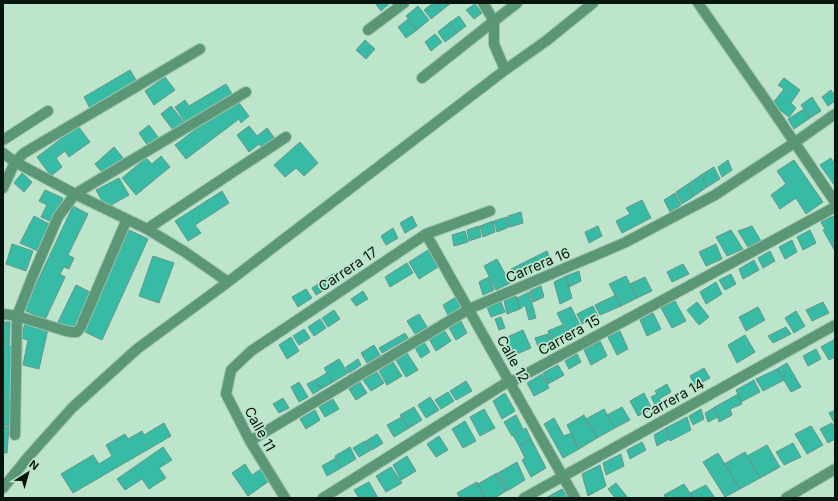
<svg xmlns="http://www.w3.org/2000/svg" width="838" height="501" font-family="Inter,sans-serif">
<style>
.building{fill:#37bba5;stroke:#66968c}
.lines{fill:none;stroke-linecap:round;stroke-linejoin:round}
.street-casing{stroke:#9bc0aa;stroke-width:12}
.street{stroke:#5b9676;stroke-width:10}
.labels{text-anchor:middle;stroke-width:3.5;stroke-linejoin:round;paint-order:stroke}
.street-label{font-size:14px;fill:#07160e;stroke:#bce5cc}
</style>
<rect width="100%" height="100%" fill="#bce5cc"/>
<path class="building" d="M375,3H388L389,4L381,11Z
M433,3H435L441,11L431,19L424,10Z
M435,3H451L441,11Z
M475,4L482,13L474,19L466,10Z
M418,6L429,20L417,30L406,16Z
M459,16L466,26L457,33L449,23Z
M408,19L417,30L406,38L398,27Z
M449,23L457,33L445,42L438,32Z
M435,34L442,42L431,51L425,42Z
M365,40L375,49L366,59L356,50Z
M130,70L139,85L92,112L84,97Z
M165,77L175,90L154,105L145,91Z
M784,78L800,90L791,103L796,108L789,117L772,104L784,89L778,85Z
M226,84L234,97L188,126L175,107L185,100L189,106Z
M831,90L835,96V101L828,106L822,97Z
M812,97L821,111L810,118L801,105Z
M236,99L249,116L241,123L239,119L186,159L175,145Z
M171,106L184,122L173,130L161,114Z
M804,109L810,118L794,129L788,119Z
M149,125L161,141L150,149L139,133Z
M78,126L90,142L69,157L65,151L56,158L62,167L51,176L37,157Z
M249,126L257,136L267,128L276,140L264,150L259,144L249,152L237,135Z
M300,142L318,163L304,176L296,168L285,177L274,165Z
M114,147L124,159L105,176L95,164Z
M161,156L170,167L136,195L122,178L146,158L152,164Z
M831,158L835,164V186L820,165Z
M728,160L732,170L722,177L718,167Z
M794,160L823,202L806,214L796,198L780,209L771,195L786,184L777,171Z
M714,167L720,179L707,187L701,175Z
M22,173L32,182L24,192L14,183Z
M701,175L707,187L694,196L688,184Z
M119,178L129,195L106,208L96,190Z
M688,184L694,196L682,204L676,192Z
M45,190L63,198L52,222L41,217L47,205L39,201Z
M222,191L229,203L195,225L201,233L188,241L175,221Z
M675,193L681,205L670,212L664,200Z
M642,200L651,218L622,233L616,221L630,214L626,208Z
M73,206L88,214L68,255L74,258L69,269L64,267L60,274L65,277L45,320L24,310Z
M521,212L523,223L510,227L508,216Z
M34,216L51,225L38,251L20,243Z
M412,216L417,226L405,233L400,223Z
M833,216L835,219V251L823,230L825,229L821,222Z
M507,217L509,227L497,232L494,221Z
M493,221L495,232L483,237L480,226Z
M479,226L481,237L469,241L467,230Z
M598,226L602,236L589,243L585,232Z
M752,226L761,241L748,247L738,231Z
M393,228L398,238L386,245L381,236Z
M129,230L148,239L102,340L83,331Z
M731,230L743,249L727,256L716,237Z
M810,230L816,243L803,250L797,237Z
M465,231L468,242L454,246L452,235Z
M792,240L797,252L785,259L779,247Z
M12,244L33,251L26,271L6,264Z
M716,244L722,259L706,266L699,252Z
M428,250L438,267L419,279L409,262Z
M547,251L551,262L539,268L535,257Z
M770,251L775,261L763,268L758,258Z
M153,256L174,263L159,303L139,296Z
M535,257L539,268L527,274L523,263Z
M497,259L510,283L496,290L484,266Z
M754,260L759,270L743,279L739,269Z
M407,263L413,273L390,287L385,277Z
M523,263L527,274L515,280L511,269Z
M683,264L689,274L672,282L667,272Z
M579,271L581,281L569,287L566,276Z
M334,273L339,281L326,289L321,282Z
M731,274L736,284L725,290L719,280Z
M566,276L572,298L560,304L554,282Z
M626,276L637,298L621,306L609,284Z
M489,277L494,290L483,295L479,282Z
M645,277L652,291L637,298L630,284Z
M321,282L326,289L316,295L312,288Z
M716,282L722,294L706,304L700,292Z
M76,285L92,293L74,330L58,322Z
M541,286L544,297L533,302L530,291Z
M306,289L312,298L298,307L292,297Z
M363,291L368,299L356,306L351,299Z
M529,292L536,318L529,320L525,305L520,309L517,298Z
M616,295L621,306L600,315L595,305Z
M516,296L520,309L507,314L504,301Z
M456,297L461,307L448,315L443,305Z
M675,301L686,321L672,328L661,308Z
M501,302L505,312L491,317L487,307Z
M697,302L709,317L699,325L687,310Z
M823,302L829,313L812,321L806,310Z
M593,306L598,316L582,324L577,314Z
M571,307L580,325L566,331L557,313Z
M758,307L765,320L746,331L739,317Z
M334,310L340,319L328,327L322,318Z
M796,311L805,326L794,333L785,318Z
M653,313L661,329L647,336L640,320Z
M419,314L427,327L415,334L407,321Z
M501,317L505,328L499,330L495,319Z
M320,319L326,328L314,336L308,327Z
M461,321L467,333L456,340L449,328Z
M3,322H10L9,346L13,347L9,426L3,425Z
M25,323L48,329L39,369L23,365L28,340L21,338Z
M562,325L567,337L552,343L548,331Z
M786,327L791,334L773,343L768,336Z
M304,329L310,338L299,345L293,336Z
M444,330L451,341L436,351L429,339Z
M523,330L531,348L512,356L505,338Z
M620,331L628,349L617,355L608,337Z
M405,333L408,338L382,353L379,348Z
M548,334L551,344L539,349L535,338Z
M745,335L755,352L737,363L728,345Z
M291,337L299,351L287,359L279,345Z
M835,339V357L829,360L821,347Z
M600,341L607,356L591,365L584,350Z
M424,342L430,352L421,358L415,348Z
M374,345L380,355L367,363L361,353Z
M816,349L821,359L808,366L803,356Z
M407,353L418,370L406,377L396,360Z
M577,354L581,362L569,369L565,361Z
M339,359L348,373L333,382L324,368Z
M358,359L361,365L349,373L346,367Z
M393,362L402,376L387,385L379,371Z
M787,363L801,387L791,392L777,369Z
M558,365L564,375L548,384L543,373Z
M704,368L710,378L695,386L690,376Z
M777,369L784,380L763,391L756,379Z
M377,372L384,383L371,391L363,380Z
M327,373L333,382L321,389L315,380Z
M542,374L549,388L534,396L527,383Z
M315,380L321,389L313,394L307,384Z
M754,380L760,392L741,402L736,390Z
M466,381L472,391L456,400L450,391Z
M299,382L308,397L299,402L291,387Z
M360,382L367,393L356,400L349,389Z
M667,384L671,392L659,399L662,403L656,407L651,397L657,394L655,391Z
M448,392L454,401L441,409L435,400Z
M505,393L515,411L502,419L493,401Z
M644,393L652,409L638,416L630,401Z
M738,394L742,404L730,409L732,415L719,422L715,407Z
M430,397L439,410L426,418L418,405Z
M283,398L289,408L279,413L273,404Z
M333,399L339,409L325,417L319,407Z
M414,407L422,420L409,428L400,415Z
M622,407L630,420L615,428L607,415Z
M715,407L718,417L708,422L705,413Z
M484,409L495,428L480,436L470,417Z
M604,409L615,428L597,438L586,419Z
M701,409L704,419L693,425L689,416Z
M315,410L320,420L306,429L300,419Z
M835,410V424L829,413Z
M516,415L523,429L512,436L504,422Z
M584,415L597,438L579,449L567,425Z
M402,417L409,428L394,437L387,425Z
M687,417L691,430L670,441L666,428Z
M554,418L564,436L571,433L579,449L563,458L544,424Z
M465,421L476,441L463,448L452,429Z
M164,423L171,436L73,493L61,474L93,455L99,464L112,456L106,445L125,434L128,439L142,431L144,435Z
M832,423L835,428V439L828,443L820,429Z
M811,426L823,445L807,454L795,434Z
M3,427H9L7,453H3Z
M526,428L531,439L519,446L513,435Z
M666,428L669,439L657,446L654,435Z
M377,434L383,443L372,450L366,441Z
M439,436L448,450L436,457L427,444Z
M531,439L546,468L531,477L522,460L525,458L519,446Z
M365,441L371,450L359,457L353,448Z
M642,442L646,450L630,459L627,450Z
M793,443L801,457L784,465L776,452Z
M767,445L780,467L760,478L747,456Z
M163,447L172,460L159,468L166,478L149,489L142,479L125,490L117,479Z
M350,447L356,459L341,468L335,456Z
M745,452L760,478L740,489L724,464Z
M718,453L740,489L725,497L703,462Z
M621,454L624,466L606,475L603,463Z
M407,456L416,471L401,480L393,465Z
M336,458L341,468L327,476L322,466Z
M517,462L525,480L507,491L498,473Z
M245,464L252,475L261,469L269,481L248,496L232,473Z
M600,465L606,486L588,496L582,474Z
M391,467L402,483L386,492L376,476Z
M497,473L506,491L495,498H485L478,484Z
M369,482L378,498H359L354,490Z
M477,482L485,498H460L457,493Z
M616,483L628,498H615L608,489Z
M684,484L693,498H666L664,495Z
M706,485L715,498H693L690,493Z
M562,489L568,498H546L553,494Z"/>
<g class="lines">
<defs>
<path id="street" d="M483,3L494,21V44L505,70
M698,3L767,102L835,202
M368,30L404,3
M422,78L494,21L517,3
M3,140L48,111
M3,153L15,162L75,194L147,229L185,252L228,282
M3,188L15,162L24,153L200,49
M147,229L286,137
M426,234L575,498
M3,314L17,316L66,331L72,332H77L81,327L83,322L127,219
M15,435L17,316L33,275L58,217L75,194L246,92
M250,441L469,309L624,243L715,195L794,143L835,114
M3,488L29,456L72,408L137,349L228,282L505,70L546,41L593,3
M285,498L250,441L226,394L231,370L251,351L426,234L490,211
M323,498L509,381L515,380L835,207
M524,498L835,325
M786,498L835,469"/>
</defs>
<use href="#street" class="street-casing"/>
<use href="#street" class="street"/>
</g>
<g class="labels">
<g class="street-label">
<text transform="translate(538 265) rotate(-23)" y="5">Carrera 16</text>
<text transform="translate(348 269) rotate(-34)" y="5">Carrera 17</text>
<text transform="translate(569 335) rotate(-29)" y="5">Carrera 15</text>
<text transform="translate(513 359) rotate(61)" y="5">Calle 12</text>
<text transform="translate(673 399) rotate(-29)" y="5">Carrera 14</text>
<text transform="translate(260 429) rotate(61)" y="5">Calle 11</text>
</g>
</g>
<rect width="838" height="501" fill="none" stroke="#07160e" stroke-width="8"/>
<g transform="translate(28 473) rotate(37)" stroke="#bce5cc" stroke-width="3" paint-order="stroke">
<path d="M0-3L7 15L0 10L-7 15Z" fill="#07160e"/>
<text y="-6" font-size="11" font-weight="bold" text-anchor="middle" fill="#07160e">N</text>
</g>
</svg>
